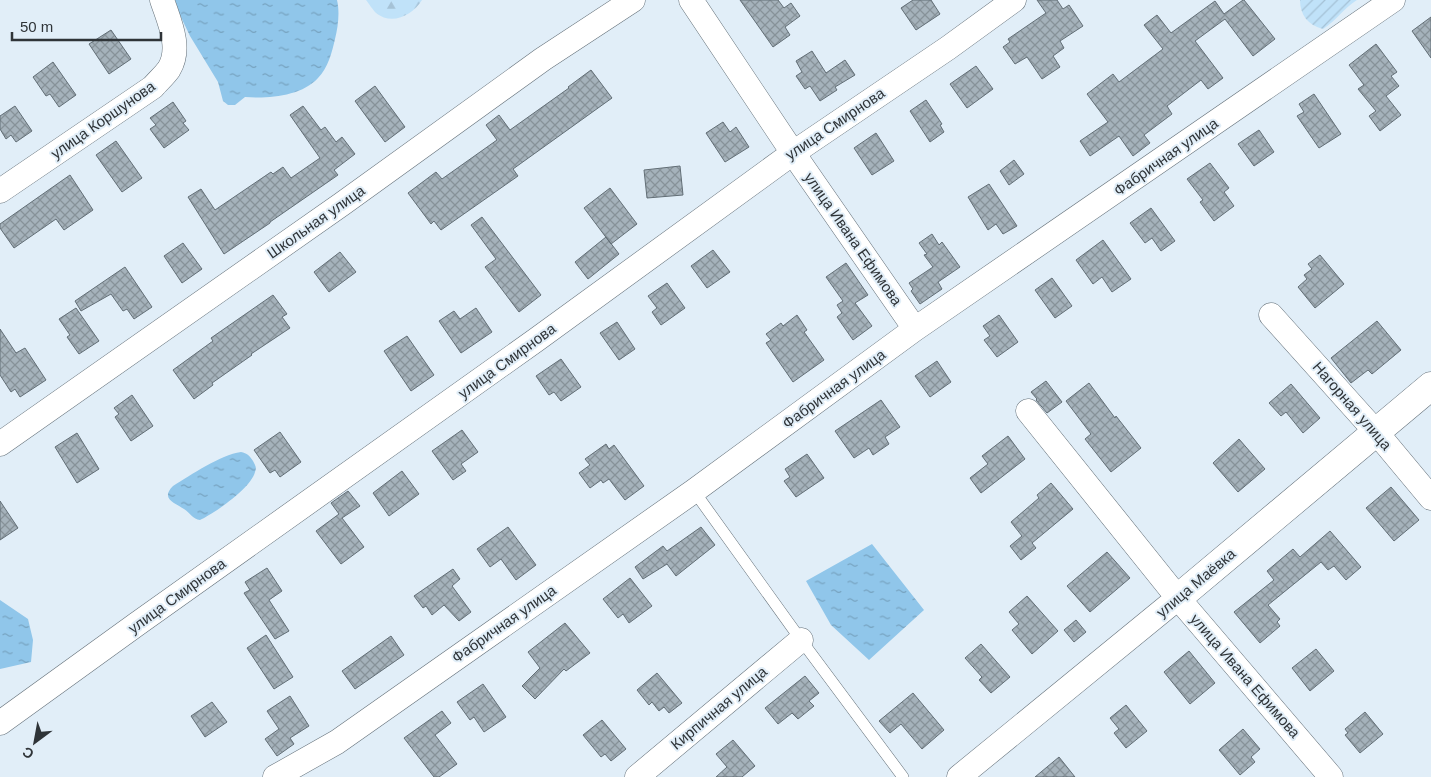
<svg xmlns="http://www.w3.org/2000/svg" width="1431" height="777" font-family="Helvetica,sans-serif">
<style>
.forest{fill:url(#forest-firs)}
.garden{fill:url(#garden-furrows)}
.water{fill:url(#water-ripples)}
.building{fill:url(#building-cross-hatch);stroke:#626e76}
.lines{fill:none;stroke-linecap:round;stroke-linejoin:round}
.service-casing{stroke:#647079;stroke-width:12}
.minor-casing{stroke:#647079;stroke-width:25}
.tertiary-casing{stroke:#647079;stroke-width:29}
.service{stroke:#fff;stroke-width:11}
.minor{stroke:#fff;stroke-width:24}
.tertiary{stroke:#fff;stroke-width:28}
.labels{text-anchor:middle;stroke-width:4;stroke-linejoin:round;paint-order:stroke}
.street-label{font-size:15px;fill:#2f3438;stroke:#e1eef8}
</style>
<defs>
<pattern id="forest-firs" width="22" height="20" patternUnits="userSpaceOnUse" patternTransform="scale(1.25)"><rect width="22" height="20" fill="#c0e2f9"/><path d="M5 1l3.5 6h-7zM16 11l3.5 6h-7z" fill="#a5c2d6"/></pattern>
<pattern id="garden-furrows" width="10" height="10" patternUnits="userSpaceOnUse" patternTransform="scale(1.25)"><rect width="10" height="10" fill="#c0e2f9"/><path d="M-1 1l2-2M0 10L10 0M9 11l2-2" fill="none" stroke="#a5c2d6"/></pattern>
<pattern id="water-ripples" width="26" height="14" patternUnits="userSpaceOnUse" patternTransform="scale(1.25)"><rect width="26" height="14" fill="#90c6ea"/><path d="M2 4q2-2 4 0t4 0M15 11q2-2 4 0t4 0" fill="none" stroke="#76a2bf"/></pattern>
<pattern id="building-cross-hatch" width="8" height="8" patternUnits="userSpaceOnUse" patternTransform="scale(1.25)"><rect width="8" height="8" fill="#a5b2bb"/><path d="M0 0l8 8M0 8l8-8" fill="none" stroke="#879299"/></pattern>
</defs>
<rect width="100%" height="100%" fill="#e1eef8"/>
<path class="forest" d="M366,0H422C413,15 392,26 376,13C373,10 369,4 366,0Z"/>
<path class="garden" d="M1300,0H1357C1344,8 1336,21 1323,29C1308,25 1300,15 1300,0Z"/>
<path class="water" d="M175,0H337C340,12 338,27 335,39C332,52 328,68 318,78C302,96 268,99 245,97L235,105H228L223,101L218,82L190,36L179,13Z
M241,452C247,453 250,456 253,461C255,465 257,467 255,472C251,488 215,513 200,520C193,519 190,513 184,509C175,503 160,499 173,486C191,475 220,455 241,452Z
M872,544L924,610L869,660L831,625L806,581Z
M0,600L28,619L33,640L31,662L0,669Z"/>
<path class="building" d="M740,0H778L784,8L791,3L800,16L785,27L790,35L773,47Z
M913,0H931L940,14L916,30L901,8Z
M1037,0H1057L1063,9L1069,5L1083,26L1060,41L1064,48L1053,56L1060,67L1042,79L1027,57L1015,64L1003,47L1010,42L1008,39L1046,13Z
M1243,0H1244L1275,39L1253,56L1225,19L1195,41L1223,78L1208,89L1201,80L1167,106L1172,114L1144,135L1150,143L1133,156L1119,136L1090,156L1080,141L1108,122L1087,94L1113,74L1119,82L1163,49L1144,25L1157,15L1171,33L1215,1L1224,14Z
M1431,17V58L1412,31Z
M111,30L131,59L109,74L89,44Z
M1376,44L1397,72L1391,76L1399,86L1386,96L1401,115L1380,131L1369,116L1376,111L1358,89L1364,85L1349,65Z
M812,51L826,73L845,60L855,75L835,87L837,90L820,101L810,86L805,89L796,76L802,72L796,61Z
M53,62L76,95L59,107L50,94L46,96L33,77Z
M976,66L993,89L967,108L950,84Z
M591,70L612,98L513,169L518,176L441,230L434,221L431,224L408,193L436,172L442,179L497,140L486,125L499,115L510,130L569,88L568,87Z
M375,86L405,127L385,142L355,101Z
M1314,94L1341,134L1319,148L1297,116L1304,112L1299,104Z
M926,100L942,124L940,125L944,132L930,142L910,111Z
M173,102L186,121L183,123L189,130L164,148L150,129L156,125L150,118Z
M15,106L32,131L16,142L11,135L6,139L0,129V116Z
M303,106L321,130L325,127L336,142L342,137L355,154L334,170L338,175L270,222V223L224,254L188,197L201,189L215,210L271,172L273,174L283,167L291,178L320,158L290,115Z
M723,122L730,132L736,127L749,147L725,162L706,133Z
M1259,130L1274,152L1254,166L1238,144Z
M876,133L894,161L872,175L854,148Z
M116,141L142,178L122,192L96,155Z
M1014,160L1024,174L1009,185L1000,171Z
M1210,163L1229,188L1224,192L1234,206L1214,221L1200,202L1203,200L1187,179Z
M680,166L683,195L647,198L644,170Z
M70,175L93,210L64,230L56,219L14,248L0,228V224Z
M989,184L1017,226L1003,234L996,224L988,230L968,197Z
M610,188L637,224L611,244L584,208Z
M1151,208L1175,241L1161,251L1152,238L1145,243L1130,223Z
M482,217L541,295L519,312L485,267L496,259L471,225Z
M932,234L939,245L942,242L960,267L938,282L942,289L920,304L911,291L913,289L909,283L933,267L924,255L927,254L919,243Z
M606,237L619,254L588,279L575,262Z
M1103,240L1131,279L1112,292L1102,277L1093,284L1076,260Z
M183,243L202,269L182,283L164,256Z
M713,250L730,272L707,288L691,266Z
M340,252L356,272L329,292L314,272Z
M1320,255L1344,284L1315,308L1298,287L1307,279L1304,275L1312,269L1308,264Z
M846,263L868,295L855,303L872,326L853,340L837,317L842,313L837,305L843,301L826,277Z
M125,267L152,307L134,319L127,309L123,311L111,294L81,311L75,301Z
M1052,278L1072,306L1055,318L1035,290Z
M667,283L685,308L661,325L652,312L657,308L648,296Z
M273,295L287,314L282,317L290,328L251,354L252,355L212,383L213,385L194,399L173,370L213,341L211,338Z
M76,308L99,341L79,354L67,337L70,335L59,319Z
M476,308L492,332L461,353L439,321L454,311L460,319Z
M797,315L807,330L804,332L824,360L793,382L766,343L771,340L766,334L781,323L783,326Z
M999,315L1018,342L997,357L984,340L990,336L983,326Z
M1377,321L1401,350L1372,374L1368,370L1351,383L1331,358Z
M617,322L635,349L619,360L600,333Z
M0,329L16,353L25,348L46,380L20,397L15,389L11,392L0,375Z
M407,336L434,375L411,391L384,351Z
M561,359L581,387L561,401L554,392L549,395L536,376Z
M937,361L951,382L930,397L915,376Z
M1046,381L1062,402L1047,413L1036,400L1037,399L1031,392Z
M1089,383L1115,418L1116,416L1141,448L1111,472L1085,439L1091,434L1066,401Z
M1291,384L1320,418L1303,433L1286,412L1281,416L1269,403Z
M132,395L153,426L131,441L115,417L119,414L114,408Z
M881,400L900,427L885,437L889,444L873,455L869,448L854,458L835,431Z
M462,430L478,452L461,464L466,471L453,480L432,451Z
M280,432L301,462L280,477L275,470L270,473L254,450Z
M77,433L99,469L77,483L55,447Z
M1008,436L1025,459L981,493L970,478L988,464L982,456Z
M1239,439L1265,469L1238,492L1213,463Z
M606,444L609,449L614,445L644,486L625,500L609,479L603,483L601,480L590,488L579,473L590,465L585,459Z
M807,454L824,478L796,497L784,481L790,477L785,469Z
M402,471L419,494L389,516L373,493Z
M1051,483L1073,509L1032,543L1036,548L1021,560L1010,546L1022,536L1011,522L1039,498L1037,495Z
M1391,487L1419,520L1394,541L1366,508Z
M348,491L360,506L342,518L364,547L341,564L316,531L339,514L331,503Z
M0,501L18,528L0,540Z
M508,527L536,565L516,580L501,559L490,567L477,549Z
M701,527L715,545L676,576L667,564L643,579L635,567L663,546L667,551Z
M1330,531L1361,567L1346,580L1334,566L1328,570L1321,562L1268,605L1280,619L1277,622L1280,626L1260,643L1234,612L1274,580L1267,571L1293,549L1300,557Z
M1107,552L1130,578L1090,612L1067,586Z
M267,568L282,591L269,600L289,631L275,639L244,593L250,590L245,582Z
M453,569L460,579L452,586L471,612L459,621L444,605L432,615L426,606L423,608L414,596Z
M630,578L652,606L629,623L623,614L618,618L603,599Z
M1027,596L1058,631L1032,654L1012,630L1019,624L1009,612Z
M1076,620L1086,632L1074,642L1064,630Z
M565,623L590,653L566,671L564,669L535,699L522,686L540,668L528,652Z
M266,635L293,677L274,689L247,648Z
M391,636L404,655L355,689L342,671Z
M981,644L1010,677L991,693L979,680L982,677L965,658Z
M1316,649L1334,671L1310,691L1292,668Z
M1189,651L1215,683L1190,704L1164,672Z
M657,673L682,703L669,713L664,707L659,711L652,702L649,705L637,690Z
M805,676L819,693L809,701L814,706L798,719L792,713L778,724L765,708Z
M483,684L506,717L484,732L474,717L470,720L457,702Z
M913,693L944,730L922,749L901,724L890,733L879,721Z
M290,696L309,726L290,738L294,744L277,756L265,739L279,729L267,711Z
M212,702L227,722L205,737L191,716Z
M1126,705L1147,731L1126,748L1114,733L1119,729L1110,718Z
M442,711L451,723L435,735L457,764L439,777H434L404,738Z
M1365,712L1383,734L1360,753L1345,735L1348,733L1345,729Z
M602,720L626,749L611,761L605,754L601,757L583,735Z
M1243,729L1260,749L1251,757L1255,762L1240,775L1219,750Z
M733,740L755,766L742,777H716L727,767L716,754Z
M1059,757L1075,777H1035Z"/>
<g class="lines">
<defs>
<path id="service" d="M694,491L801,640L903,777"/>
<path id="minor" d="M691,0L793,153L915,329
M0,191L153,87C158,81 165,75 169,69C182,48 169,21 162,0
M1271,315L1376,432L1431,498
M1028,411L1178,598L1331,777
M0,444L342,204L543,59L633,0
M0,723L137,624L536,340L793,153L948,48L1014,0
M275,777L337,742L694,491L915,329L1393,0
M637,777L801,640
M959,777L1178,598"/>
<path id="tertiary" d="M1178,598L1431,386"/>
</defs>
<use href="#service" class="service-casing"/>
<use href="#minor" class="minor-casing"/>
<use href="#tertiary" class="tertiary-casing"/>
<use href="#service" class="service"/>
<use href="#minor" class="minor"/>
<use href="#tertiary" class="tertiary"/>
</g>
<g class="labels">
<g class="street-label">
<text transform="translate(103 120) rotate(-35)" y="5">улица Коршунова</text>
<text transform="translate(835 124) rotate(-34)" y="5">улица Смирнова</text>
<text transform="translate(1166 157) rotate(-35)" y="5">Фабричная улица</text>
<text transform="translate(316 222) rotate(-35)" y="5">Школьная улица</text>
<text transform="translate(853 239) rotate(55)" y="5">улица Ивана Ефимова</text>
<text transform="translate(507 361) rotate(-36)" y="5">улица Смирнова</text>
<text transform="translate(834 389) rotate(-36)" y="5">Фабричная улица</text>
<text transform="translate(1352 406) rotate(49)" y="5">Нагорная улица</text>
<text transform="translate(1196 583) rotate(-40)" y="5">улица Маёвка</text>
<text transform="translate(177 596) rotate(-36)" y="5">улица Смирнова</text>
<text transform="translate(504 624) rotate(-35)" y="5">Фабричная улица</text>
<text transform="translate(1245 676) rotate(49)" y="5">улица Ивана Ефимова</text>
<text transform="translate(719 708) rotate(-40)" y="5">Кирпичная улица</text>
</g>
</g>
<g transform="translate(35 742) rotate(212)" stroke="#e1eef8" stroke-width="4" paint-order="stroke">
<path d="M0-4L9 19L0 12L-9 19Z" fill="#2f3438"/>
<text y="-8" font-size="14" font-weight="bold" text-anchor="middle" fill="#2f3438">С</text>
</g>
<path d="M12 32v8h149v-8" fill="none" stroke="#2f3438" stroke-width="2.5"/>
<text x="20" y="32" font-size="15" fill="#2f3438" stroke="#e1eef8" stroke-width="4" paint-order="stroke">50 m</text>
</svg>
